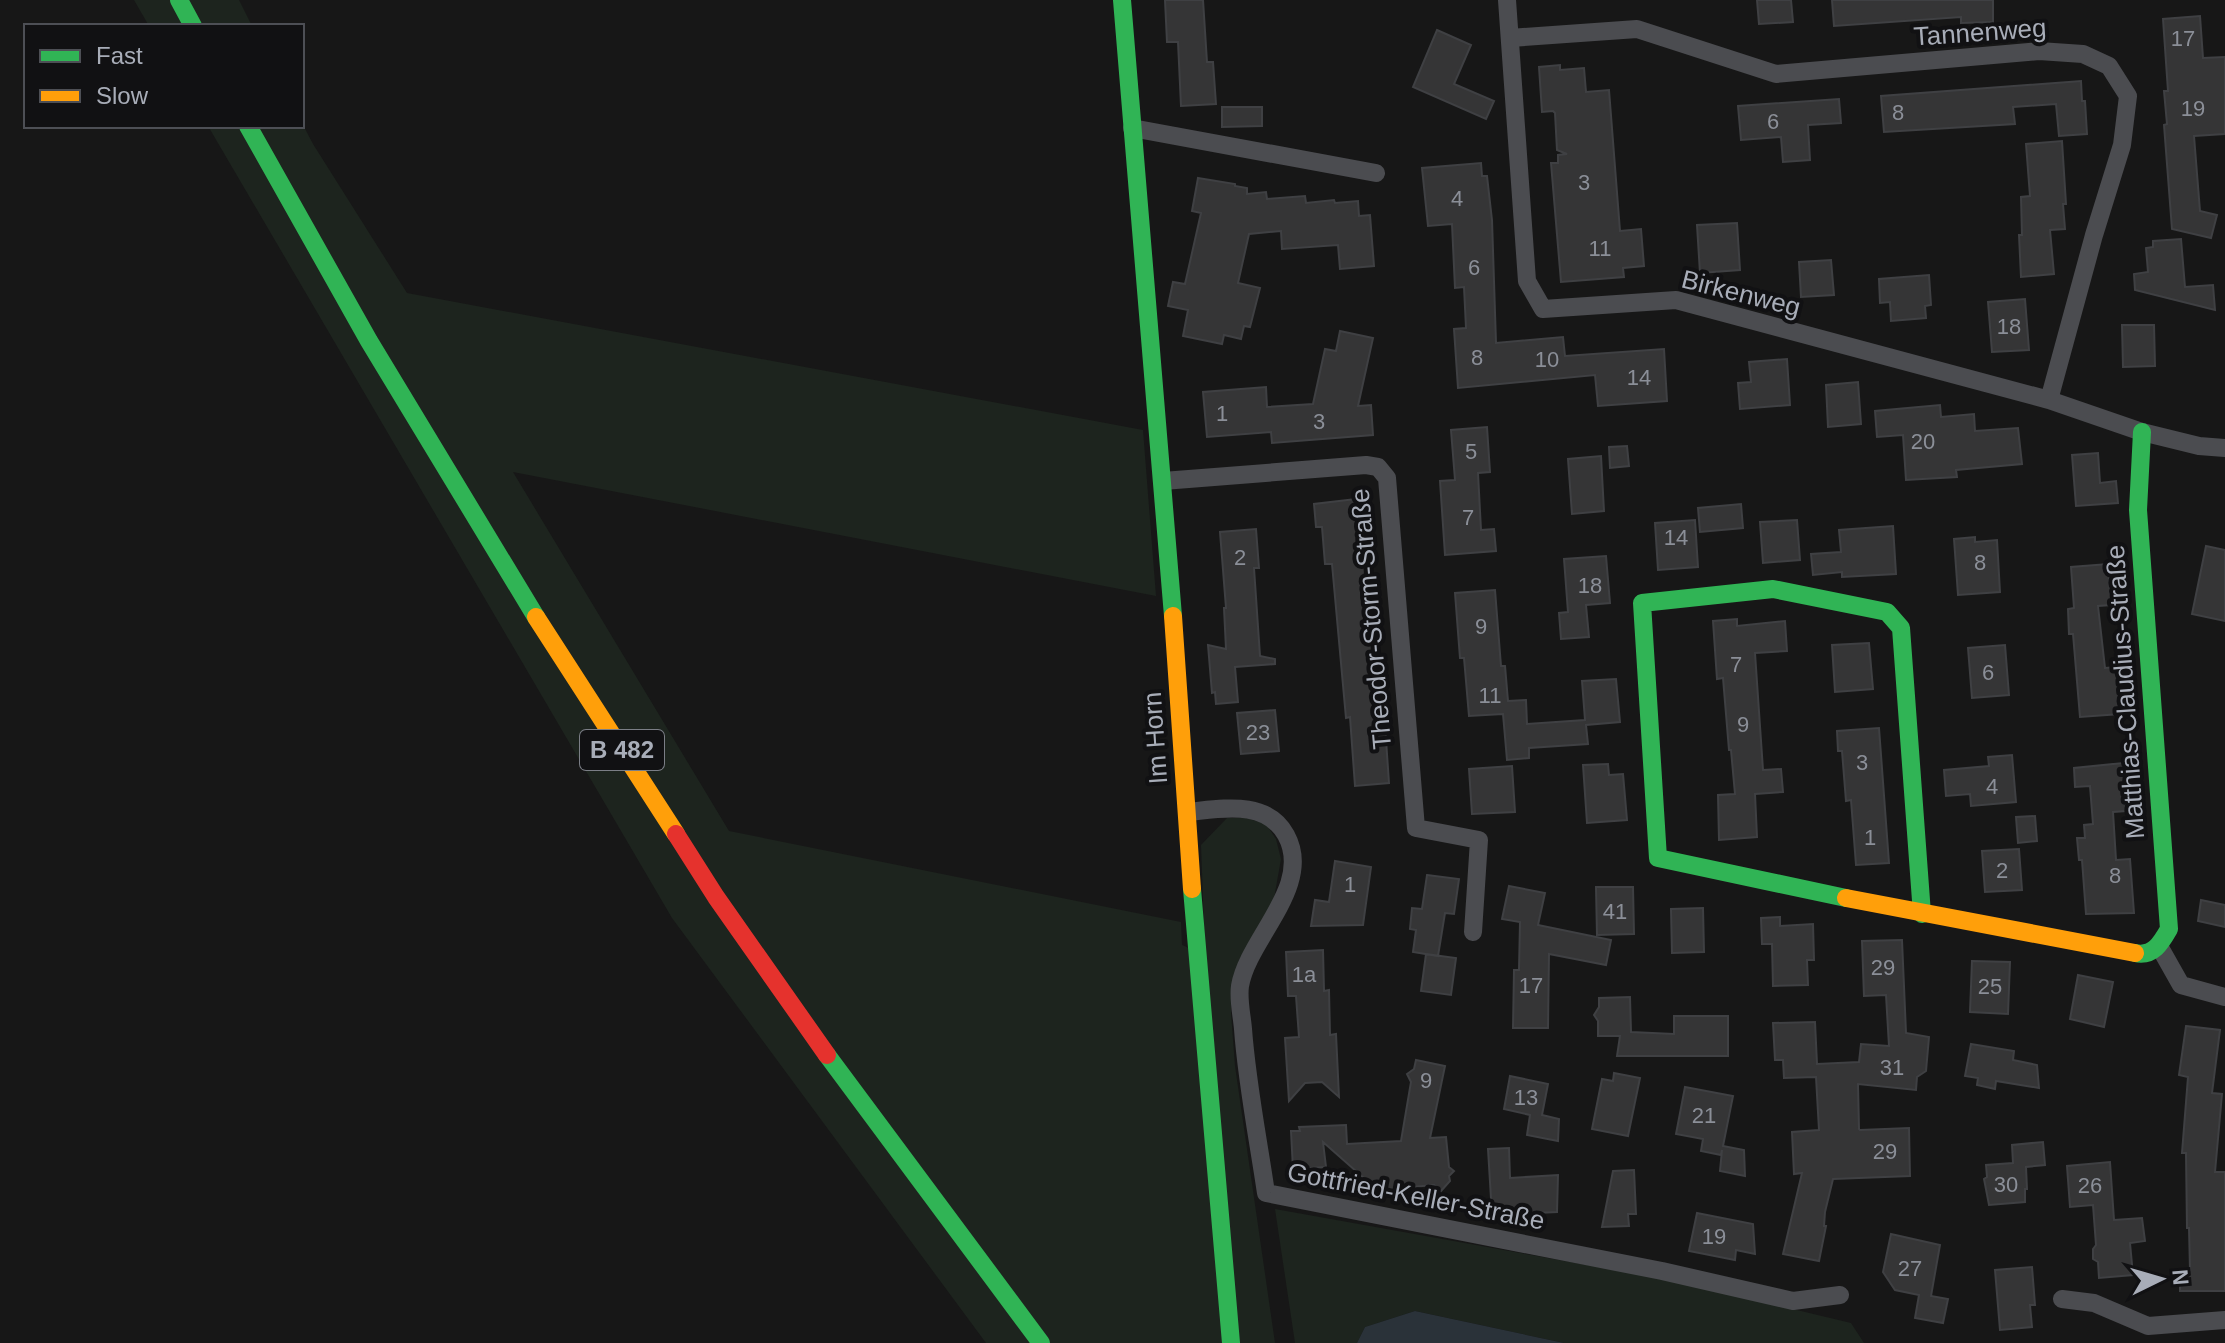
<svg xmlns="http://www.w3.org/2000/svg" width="2225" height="1343" font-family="Helvetica,sans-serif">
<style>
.green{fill:#1d241e}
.water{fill:#2a3239}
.building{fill:#353536;stroke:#3f4043;stroke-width:2}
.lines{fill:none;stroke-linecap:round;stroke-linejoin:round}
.street{stroke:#4b4c50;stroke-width:18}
.fast{stroke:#30b455;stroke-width:18}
.slow{stroke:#ff9f0a;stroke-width:18}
.jam{stroke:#e5322d;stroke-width:18}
.labels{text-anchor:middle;stroke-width:8;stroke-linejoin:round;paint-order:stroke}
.number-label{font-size:22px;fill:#8b8f98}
.shield{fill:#111113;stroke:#7b7e86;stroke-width:2}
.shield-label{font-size:24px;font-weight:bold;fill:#a8adb8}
.street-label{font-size:26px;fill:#a8adb8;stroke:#111113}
</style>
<rect width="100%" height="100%" fill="#171717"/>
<path class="green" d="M134,0H239L252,26H149Z
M302,123L313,144L407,293L1143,430L1156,596L513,472L729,831L1181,922L1182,945L1205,955L1201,845L1227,818H1246L1266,824L1276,839L1281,859L1273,904L1240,958L1232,985L1231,1013L1235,1066L1275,1343H986L672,918L208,126H302Z
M1275,1209L1671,1280L1851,1323L1864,1343H1564L1415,1311L1365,1327L1357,1343H1295Z"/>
<path class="water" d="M1415,1311L1564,1343H1357L1365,1327Z"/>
<path class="building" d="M1165,0H1203L1207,62H1213L1216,104L1181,106L1178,42H1167Z
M1757,0H1791L1793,22L1759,24Z
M1832,0H1993V22L1961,23V17L1834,26Z
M2200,16L2203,58L2225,57V134L2194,136L2200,211L2217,215L2211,238L2172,229L2164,125L2167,124L2164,91H2168L2163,19Z
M1437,30L1471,45L1454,84L1494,101L1486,119L1413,87Z
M1560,65V70L1584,68L1586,92L1609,90L1620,231L1641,229L1644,266L1623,268L1624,277L1561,282L1551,163H1558V155L1567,154L1557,150L1555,113L1553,111L1542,112L1539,67Z
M2081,81L2082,101H2085L2087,134L2059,136L2056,104L2013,107L2015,124L1884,132L1881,96Z
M1839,99L1841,123L1808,125L1810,160L1783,162L1781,137L1741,140L1738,106Z
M1222,107H1262V126L1222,127Z
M2062,141L2066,204H2063L2065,229L2050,230L2054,274L2021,277L2019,235H2022L2021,197L2030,196L2026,144Z
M1481,163L1482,176H1487L1492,220L1496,343L1563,337L1565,356L1664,349L1667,401L1598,406L1595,375L1458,388L1454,329L1466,328L1464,287L1455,288L1452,224L1428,226L1422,168Z
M1198,178L1235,184V186L1247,188V194L1266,192L1267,199L1305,196L1306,203L1334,200L1335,203L1358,201L1359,216L1370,215L1374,266L1340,269L1338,245L1282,249L1281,231L1249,234L1238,283L1260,288L1250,327L1244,326L1241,339L1224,335L1222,344L1183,336L1188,310L1168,306L1173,282L1185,284L1201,213L1192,211Z
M1737,223L1740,270L1700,273L1697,225Z
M2181,239L2185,287L2213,285L2215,310L2135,290L2134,274L2148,272L2146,248L2153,247V241Z
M1831,260L1834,295L1801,297L1799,262Z
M1929,275L1931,305L1925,306L1926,318L1891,321L1890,302L1880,303L1879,279Z
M2025,299L2029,350L1992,352L1988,302Z
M2122,325H2154L2155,366L2123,367Z
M1340,331L1373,338L1358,406L1371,405L1373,435L1272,443L1271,432L1207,437L1203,392L1266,387L1267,407L1313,404L1325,349L1336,351Z
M1787,359L1790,405L1740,409L1738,383L1751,382L1749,362Z
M1858,382L1861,424L1828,427L1826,385Z
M1940,405L1941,417L1974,414L1975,431L2018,428L2022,464L1956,470L1957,477L1906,480L1903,435L1877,437L1875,411Z
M1487,427L1490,472L1478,473L1481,530L1494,529L1496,551L1445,555L1440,481L1455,480L1451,430Z
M1627,446L1629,466L1610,468L1609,447Z
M2098,453L2100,483L2116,481L2118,503L2076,506L2072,455Z
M1601,456L1604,511L1572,514L1568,459Z
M1364,498L1377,668L1381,667L1389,783L1355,786L1350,717L1346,718L1332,564H1325L1322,527H1316L1314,504Z
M1741,504L1743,528L1700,532L1698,508Z
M1695,520L1698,567L1658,570L1655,523Z
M1797,520L1800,560L1763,563L1760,522Z
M1893,526L1896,574L1842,577V572L1813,575L1811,554L1841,552L1839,530Z
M1256,529L1259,568H1254L1260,656L1275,659V664L1235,667L1238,702L1216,704L1215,692L1212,693L1208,645L1226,649L1224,608H1226L1220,532Z
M1975,537V542L1997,540L2000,592L1958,595L1954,539Z
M2206,546L2225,550V621L2192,614Z
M1606,556L1610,603L1586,605L1589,637L1561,639L1559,613L1568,612L1564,559Z
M2108,564L2111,605L2098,606L2105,668L2116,667L2120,714L2080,717L2073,634H2069L2068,609L2074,608L2071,567Z
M1495,590L1501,666H1505L1508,701L1526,700L1527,724L1585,720L1582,681L1616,679L1620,722L1586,725L1588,744L1529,748V758L1507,760L1503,714L1469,716L1464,658H1460L1455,593Z
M1737,619V626L1785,621L1787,651L1755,653L1763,770L1781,769L1783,792L1755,794L1757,837L1719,840L1718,795L1735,794L1731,750H1729L1723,678L1717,679L1713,621Z
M1869,643L1873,689L1835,692L1832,645Z
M2005,645L2009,695L1972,698L1968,648Z
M1275,710L1279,751L1241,754L1237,713Z
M1879,728L1889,863L1856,865L1851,800L1846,801L1842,751H1838L1837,731Z
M2012,755L2016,802L1971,806L1970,794L1946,796L1944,770L1989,766L1988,757Z
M2123,763L2126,811L2113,812L2116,860L2130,859L2134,913L2086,914L2082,860H2079L2077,838H2085L2084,825L2093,824L2090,786L2075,787L2074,768Z
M1608,764L1609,775L1623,774L1627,820L1587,823L1583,765Z
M1512,766L1515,812L1472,814L1469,769Z
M2035,816L2037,841L2018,843L2016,817Z
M2019,849L2022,890L1985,892L1982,851Z
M1335,861L1371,867L1363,925L1311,926L1315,900L1329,902Z
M1427,875L1459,879L1454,914L1445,913L1438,956L1413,952L1416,930L1410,929L1412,908L1422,909Z
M1509,886L1545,893L1538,925L1611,940L1606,965L1549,954L1548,1028H1513L1514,970H1519L1520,922L1502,919Z
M1596,887H1633L1634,934L1597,935Z
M2201,900L2225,905V927L2198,921Z
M1703,908L1704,952L1672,953L1671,909Z
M1780,917V926L1813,924L1814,960H1807L1808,985L1773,986L1772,944H1762L1761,918Z
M1902,940L1906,1033L1929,1037L1926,1071L1917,1077L1916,1090L1858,1084L1859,1129L1860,1130L1909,1128L1910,1176L1833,1179L1825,1212L1824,1226H1826L1819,1261L1783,1254L1802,1173L1794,1174L1792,1132L1819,1130L1816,1077L1784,1078L1783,1060H1775L1773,1023L1815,1022L1817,1064L1859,1062L1861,1044L1889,1046L1886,995L1864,996L1862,941Z
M1323,950L1324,991L1329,990L1330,1035L1336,1034L1339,1097L1322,1082L1305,1083L1289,1101L1285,1038L1299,1037L1296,996H1288L1286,952Z
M1426,954L1456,958L1451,995L1421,991Z
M1972,961L2010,962L2008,1014L1970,1012Z
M2078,975L2113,982L2104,1027L2070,1019Z
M1630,997L1631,1032L1674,1034V1016H1728V1056H1617L1620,1036H1598V1021L1594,1015L1599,1007V998Z
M2186,1026L2220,1030L2212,1093L2222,1094L2215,1172H2225V1291H2180V1270H2190L2189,1228H2187L2186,1153H2182L2188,1077L2179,1075Z
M1971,1044L2014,1051L2013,1060L2037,1065L2039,1088L1996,1081L1995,1089L1977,1085L1978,1078L1965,1076Z
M1416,1060L1445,1066L1430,1138L1446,1137L1449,1167L1454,1171L1449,1176L1450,1181L1441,1191L1434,1185L1389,1189L1383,1195L1323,1142L1326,1167L1293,1169L1291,1131H1300L1299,1127L1346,1125L1347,1144L1401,1141L1411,1082L1407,1074L1414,1069Z
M1614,1073L1640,1078L1628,1136L1592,1129L1602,1079L1613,1081Z
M1510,1076L1548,1084L1542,1115L1559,1119L1558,1141L1527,1135L1530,1115L1504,1109Z
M1685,1087L1733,1096L1723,1146L1744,1150L1745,1176L1720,1171L1722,1150L1721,1155L1701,1151L1703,1139L1676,1134Z
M2043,1142L2045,1165L2026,1167L2027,1189H2025V1202L1989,1205L1984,1179L1987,1177L1986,1165L2013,1163L2012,1145Z
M1509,1148L1510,1178L1558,1175L1557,1212L1492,1215L1488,1149Z
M2110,1162L2114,1220L2142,1218L2145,1241L2130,1243L2133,1275L2099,1278L2098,1262L2093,1259V1249L2096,1245L2093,1205L2070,1207L2067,1166Z
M1634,1170L1636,1214H1628L1629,1226L1602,1227L1613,1171Z
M1697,1213L1753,1224L1755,1254L1736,1250L1735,1260L1689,1251Z
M1891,1234L1940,1245L1931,1296L1948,1299L1943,1323L1915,1318L1919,1295L1895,1290L1883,1272Z
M2032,1267L2035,1305H2030L2032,1327L2000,1330L1995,1270Z"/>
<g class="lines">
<path class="street" d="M1507,0L1527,281L1543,309L1676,300L2049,400L2142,432L2199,446L2225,448
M1510,38L1637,29L1776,74L2039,51L2083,54L2109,66L2128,96L2122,145L2094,235L2049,400
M1132,128L1376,173
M1163,481L1366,465L1378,467L1387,478L1416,828L1479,840L1473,932
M1187,812C1221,809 1266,799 1286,835C1314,886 1248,938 1240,986C1238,1000 1242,1016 1243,1029C1247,1084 1258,1138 1266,1193L1662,1271L1793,1301L1840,1295
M2159,946L2181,985L2225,997
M2062,1299L2094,1303L2148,1326L2225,1320"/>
<path class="fast" d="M179,0L193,26
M1122,0L1173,616
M248,126L369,341L536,617
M1192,889L1231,1343
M1846,898L1658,858L1642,603L1773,589L1887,612L1901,628L1922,914
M2135,953C2153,957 2161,943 2169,929L2138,510L2142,432
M827,1055L1041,1343"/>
<path class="slow" d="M1173,616L1192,889
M536,617L676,834
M1846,898L2135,953"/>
<path class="jam" d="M676,834L716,897L827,1055"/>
</g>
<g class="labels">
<g class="number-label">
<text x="2183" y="46">17</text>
<text x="2193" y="116">19</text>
<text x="1898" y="120">8</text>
<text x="1773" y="129">6</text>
<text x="1584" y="190">3</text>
<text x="1457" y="206">4</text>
<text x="1600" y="256">11</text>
<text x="1474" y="275">6</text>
<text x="2009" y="334">18</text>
<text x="1477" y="365">8</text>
<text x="1547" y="367">10</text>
<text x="1639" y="385">14</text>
<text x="1222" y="421">1</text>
<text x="1319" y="429">3</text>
<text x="1923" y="449">20</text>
<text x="1471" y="459">5</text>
<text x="1468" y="525">7</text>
<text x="1676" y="545">14</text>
<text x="1240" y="565">2</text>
<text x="1980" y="570">8</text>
<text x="1590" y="593">18</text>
<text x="1481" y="634">9</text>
<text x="1736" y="672">7</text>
<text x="1988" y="680">6</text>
<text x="1490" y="703">11</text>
<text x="1743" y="732">9</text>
<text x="1258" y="740">23</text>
<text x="1862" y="770">3</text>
<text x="1992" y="794">4</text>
<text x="1870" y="845">1</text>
<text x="2002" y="878">2</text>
<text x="2115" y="883">8</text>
<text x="1350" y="892">1</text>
<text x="1615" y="919">41</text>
<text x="1883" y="975">29</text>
<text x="1304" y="982">1a</text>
<text x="1531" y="993">17</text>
<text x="1990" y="994">25</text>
<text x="1892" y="1075">31</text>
<text x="1426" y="1088">9</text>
<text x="1526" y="1105">13</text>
<text x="1704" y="1123">21</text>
<text x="1885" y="1159">29</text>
<text x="2006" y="1192">30</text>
<text x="2090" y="1193">26</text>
<text x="1714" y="1244">19</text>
<text x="1910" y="1276">27</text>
</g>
<rect class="shield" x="580" y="730" width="84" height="40" rx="6"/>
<g class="shield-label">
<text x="622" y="758">B 482</text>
</g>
<g class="street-label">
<text transform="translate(1980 32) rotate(-4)" y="9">Tannenweg</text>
<text transform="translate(1741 293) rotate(14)" y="9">Birkenweg</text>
<text transform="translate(1371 619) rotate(-95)" y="9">Theodor-Storm-Straße</text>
<text transform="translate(2125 692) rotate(-94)" y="9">Matthias-Claudius-Straße</text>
<text transform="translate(1155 738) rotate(-94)" y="9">Im Horn</text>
<text transform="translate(1416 1196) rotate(11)" y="9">Gottfried-Keller-Straße</text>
</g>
</g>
<rect x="24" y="24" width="280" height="104" fill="#111113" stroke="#4d4f55" stroke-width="2"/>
<rect x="40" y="50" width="40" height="12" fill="#30b455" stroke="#4d4f55" stroke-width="2"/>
<text x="96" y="64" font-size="24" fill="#a8adb8">Fast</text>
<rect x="40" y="90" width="40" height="12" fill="#ff9f0a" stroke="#4d4f55" stroke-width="2"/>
<text x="96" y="104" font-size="24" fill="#a8adb8">Slow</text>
<g transform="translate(2161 1279) rotate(85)" stroke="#111113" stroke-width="6" paint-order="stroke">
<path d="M0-6L14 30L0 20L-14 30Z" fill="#a8adb8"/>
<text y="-12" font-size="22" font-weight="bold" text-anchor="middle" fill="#a8adb8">N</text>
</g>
</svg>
